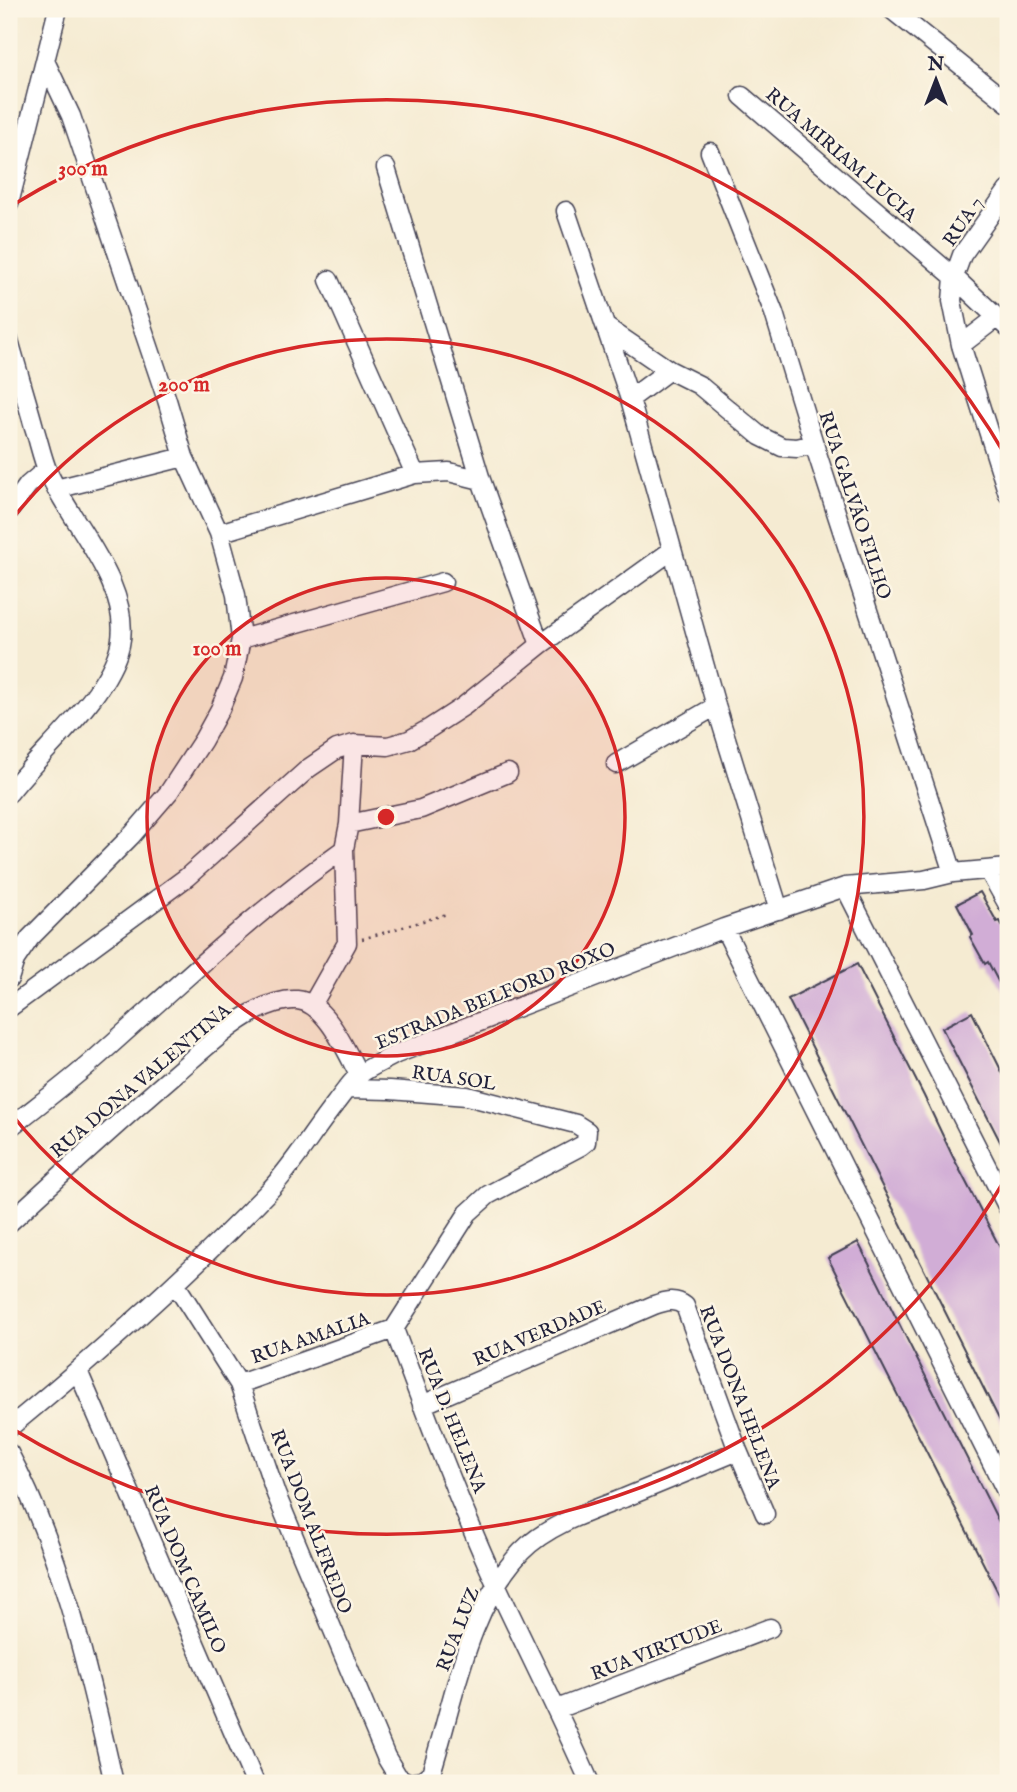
<svg xmlns="http://www.w3.org/2000/svg" width="1017" height="1792" font-family="'IM FELL English',serif">
<style>
.building{fill:#d1add6}
.lines{fill:none;stroke-linecap:round;stroke-linejoin:round}
.minor-casing{stroke:#424052;stroke-width:21}
.path{stroke:#424052;stroke-width:2.5;stroke-dasharray:2 5;stroke-linecap:butt}
.minor{stroke:#fff;stroke-width:18}
.ring{fill:none;stroke:#d62828;stroke-width:3.5}
.labels{text-anchor:middle;stroke-width:5;stroke-linejoin:round;paint-order:stroke}
.street-label{font-size:19px;fill:#22223b;stroke:#fcf5e5}
.centre{fill:#d62828;stroke:#fcf5e5;stroke-width:3.5}
.ring-label{font-size:21px;text-anchor:middle;font-weight:bold;fill:#d62828;stroke:#fcf5e5;stroke-width:5;stroke-linejoin:round;paint-order:stroke}
</style>
<rect width="100%" height="100%" fill="#fcf5e5"/>
<filter id="ink" filterUnits="userSpaceOnUse"><feTurbulence type="fractalNoise" baseFrequency=".0143" numOctaves="2"/><feDisplacementMap in="SourceGraphic" scale="14" xChannelSelector="R" yChannelSelector="G"/><feConvolveMatrix kernelMatrix="1 2 1 2 8 2 1 2 1" color-interpolation-filters="sRGB"/></filter>
<filter id="wash" filterUnits="userSpaceOnUse"><feTurbulence type="fractalNoise" baseFrequency=".00686" numOctaves="4" result="noise"/><feDisplacementMap in="SourceGraphic" scale="28" xChannelSelector="R" yChannelSelector="G"/><feGaussianBlur stdDeviation="1.57" result="paint"/><feColorMatrix in="noise" values="0 0 0 0 0 0 0 0 0 0 0 0 0 0 0 0 0 1.4 0 .05"/><feComposite in="paint" operator="in"/></filter>
<g filter="url(#wash)">
<rect width="100%" height="100%" fill="#f5ebd2"/>
<g id="blocks">
<path class="building" d="M980,892L997,922L1000,921L1008,936V1000L988,962L985,964L970,937L973,935L957,904Z
M857,964L924,1096L952,1155L1008,1263V1437L788,999Z
M972,1012L1008,1084V1157L942,1028Z
M858,1242L1008,1540V1612L828,1258Z"/>
</g>
</g>
<g filter="url(#ink)">
<use href="#blocks" fill-opacity="0" stroke="#424052" stroke-width="2"/>
<g class="lines">
<defs>
<path id="minor" d="M891,9L1008,103
M742,96L954,277L1008,328
M710,152L774,313L814,444L953,873
M386,168L481,480
M1008,190L962,255L954,277L952,301L961,345L1008,494
M9,204L58,9
M566,211L630,399L716,706L779,910
M329,280L415,474
M606,327L669,370
M9,340C17,369 26,398 34,427C39,442 42,458 48,472C71,524 133,586 120,645C108,697 41,751 9,793
M961,345L996,318
M630,399L669,370L699,385L760,436L782,447L797,448L814,444
M56,489L184,457
M9,511L28,485L47,469
M219,533L415,474L449,472L481,480L540,645
M241,639L443,582
M616,764L716,706
M349,824L354,744
M989,871L1008,905
M845,887L1008,1208
M724,928L1008,1495
M9,979L15,960L30,938L132,835L169,792L203,740L220,709L233,678L241,639L236,595L219,533L184,457L167,400L71,116L46,63
M312,1005L347,943L344,849
M9,1008L187,877L309,768L337,749L354,744L388,746L409,740L430,728L464,706L540,645L671,551
M347,1089L390,1090L467,1096L576,1124L587,1131L586,1142L581,1146L488,1195L468,1213L394,1329C426,1415 459,1503 497,1586C528,1652 561,1717 590,1783
M9,1128C38,1105 68,1083 96,1058C177,986 255,912 344,849L349,824L421,809L508,773
M9,1223C64,1172 119,1122 176,1073C197,1055 231,1023 256,1011C267,1005 284,999 297,1000C326,1002 347,1053 359,1075
M176,1285L239,1384L276,1494L386,1757L398,1777L409,1783
M78,1371L255,1783
M239,1384L394,1329
M422,1405L654,1305C666,1301 675,1298 685,1306L738,1451L765,1514
M9,1428C99,1354 186,1277 268,1192C293,1166 312,1133 335,1104C342,1095 350,1083 359,1075C369,1067 384,1061 396,1054L724,928L845,887L924,880L953,873L1008,868
M9,1453C63,1555 88,1671 114,1783
M557,1709L770,1628
M409,1783L421,1781L431,1773C454,1701 467,1609 521,1552C547,1525 590,1511 624,1498C662,1482 700,1467 738,1451"/>
</defs>
<use href="#minor" class="minor-casing"/>
<path class="path" d="M362,939L447,914"/>
<use href="#minor" class="minor"/>
</g>
</g>
<circle cx="386" cy="817" r="239" fill="#d62828" fill-opacity=".12"/>
<g class="ring">
<circle cx="386" cy="817" r="239"/>
<path d="M9 523A478 478 0 1 1 9 1111"/>
<path d="M1007 1176A717 717 0 0 1 11 1428M11 206A717 717 0 0 1 1007 458"/>
</g>
<g class="labels">
<g class="street-label">
<text transform="translate(842 154) rotate(41)" y="7">RUA MIRIAM LUCIA</text>
<text transform="translate(962 221) rotate(-56)" y="7">RUA 7</text>
<text transform="translate(856 505) rotate(72)" y="7">RUA GALVÃO FILHO</text>
<text transform="translate(495 995) rotate(-22)" y="7">ESTRADA BELFORD ROXO</text>
<text transform="translate(454 1077) rotate(8)" y="7">RUA SOL</text>
<text transform="translate(140 1080) rotate(-40)" y="7">RUA DONA VALENTINA</text>
<text transform="translate(539 1332) rotate(-23)" y="7">RUA VERDADE</text>
<text transform="translate(310 1337) rotate(-19)" y="7">RUA AMALIA</text>
<text transform="translate(741 1397) rotate(69)" y="7">RUA DONA HELENA</text>
<text transform="translate(453 1420) rotate(68)" y="7">RUA D. HELENA</text>
<text transform="translate(312 1521) rotate(69)" y="7">RUA DOM ALFREDO</text>
<text transform="translate(186 1569) rotate(67)" y="7">RUA DOM CAMILO</text>
<text transform="translate(457 1629) rotate(-69)" y="7">RUA LUZ</text>
<text transform="translate(656 1649) rotate(-21)" y="7">RUA VIRTUDE</text>
</g>
</g>
<circle cx="386" cy="817" r="10" class="centre"/>
<g class="ring-label">
<text x="83" y="175">300 m</text>
<text x="184" y="391">200 m</text>
<text x="217" y="655">100 m</text>
</g>
<rect width="1017" height="1792" fill="none" stroke="#fcf5e5" stroke-width="35"/>
<g transform="translate(936 80)" stroke="#fcf5e5" stroke-width="5" paint-order="stroke">
<path d="M0-5L12 26L0 18L-12 26Z" fill="#22223b"/>
<text y="-10" font-size="19" font-weight="bold" text-anchor="middle" fill="#22223b">N</text>
</g>
</svg>
